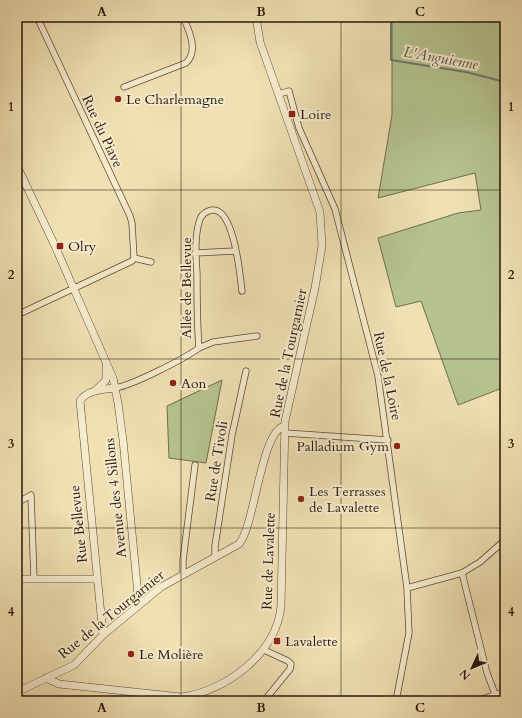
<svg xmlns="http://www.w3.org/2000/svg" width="522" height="718" font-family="Cardo,serif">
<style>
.green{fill:#b5c38f;stroke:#6f6d4e}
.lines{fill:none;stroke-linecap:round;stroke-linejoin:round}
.stream{stroke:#6f7971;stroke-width:2}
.minor-casing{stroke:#5b4936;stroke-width:7}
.tertiary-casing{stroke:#5b4936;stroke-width:8}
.minor{stroke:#f5ebcd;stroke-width:5.5}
.tertiary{stroke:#f5ebcd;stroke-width:7}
.grid{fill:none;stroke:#29170d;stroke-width:1;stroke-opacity:0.55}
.poi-dot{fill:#8f2418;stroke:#f5ebcd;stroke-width:1.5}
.labels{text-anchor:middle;stroke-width:4;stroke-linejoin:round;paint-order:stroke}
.poi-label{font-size:14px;fill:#29170d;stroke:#f5ebcd;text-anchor:start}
.street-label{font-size:14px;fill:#29170d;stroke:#f5ebcd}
.water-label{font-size:15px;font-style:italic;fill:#525047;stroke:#f5ebcd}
.neatline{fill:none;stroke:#29170d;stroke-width:1.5}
.grid-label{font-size:13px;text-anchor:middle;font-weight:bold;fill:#29170d}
</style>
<rect width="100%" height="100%" fill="#f0e0b2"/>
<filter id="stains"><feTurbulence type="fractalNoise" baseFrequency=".005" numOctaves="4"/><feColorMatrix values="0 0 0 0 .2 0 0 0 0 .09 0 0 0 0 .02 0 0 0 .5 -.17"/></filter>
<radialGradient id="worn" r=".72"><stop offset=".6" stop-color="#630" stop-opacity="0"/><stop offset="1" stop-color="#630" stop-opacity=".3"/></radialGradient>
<path class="green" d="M392,17H505V387L458,405L421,301L396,307L378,238L458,213L481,210L475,173L378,198L392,115Z
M222,380L206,463L169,458L167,406Z"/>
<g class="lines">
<path class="stream" d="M391,17V60L466,72L505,82"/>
<defs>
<path id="minor" d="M37,17L130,216L132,223L134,258
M124,87L186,63C199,51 189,30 183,17
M279,94L289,91L299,128L335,209L378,376L407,588L409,633L396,701
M195,253L235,251
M134,258L151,262
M17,315L132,261L134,258
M199,348L213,342L257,336
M115,388C133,385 184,359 199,348C197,323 197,299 197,274C196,256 194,237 200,219C202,214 207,211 212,210C234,207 240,275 242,291
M285,433L388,440
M17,503L31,495L34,579
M215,557V546L232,435L246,371
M183,573V560L195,465
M462,573L487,673L495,694L501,701
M407,588L462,573L480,562L505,540
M264,650L288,661L291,664L290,669L264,701
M18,701L19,691
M477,701L505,691"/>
<path id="tertiary" d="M17,166L55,246L113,378L118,403L123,440L139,605
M95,391L106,380V366
M17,579H97
M103,635L80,401C86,390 104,389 115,388
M46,678L59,684L181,697C225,692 277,653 281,606L285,421L315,288L322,246L320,212L260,42L256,17
M17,692L74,665L103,635L161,587L239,544C255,526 261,429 285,426"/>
</defs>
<use href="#minor" class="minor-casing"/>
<use href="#tertiary" class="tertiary-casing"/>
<use href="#minor" class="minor"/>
<use href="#tertiary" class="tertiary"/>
</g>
<path class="grid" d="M181,17V701M341,17V701M17,190H505M17,359H505M17,528H505"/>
<g class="poi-dot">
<circle cx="118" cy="99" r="4"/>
<rect x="288" y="110" width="8" height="8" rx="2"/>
<rect x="56" y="242" width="8" height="8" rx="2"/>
<circle cx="173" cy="383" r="4"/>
<circle cx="397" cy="446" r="4"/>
<circle cx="301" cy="499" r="4"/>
<rect x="273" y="637" width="8" height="8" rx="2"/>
<circle cx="131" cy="654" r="4"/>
</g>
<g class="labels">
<g class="poi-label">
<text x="126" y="104">Le Charlemagne</text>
<text x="300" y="119">Loire</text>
<text x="68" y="251">Olry</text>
<text x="181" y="388">Aon</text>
<text x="389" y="451" text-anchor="end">Palladium Gym</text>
<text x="309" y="496">Les Terrasses<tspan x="309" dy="16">de Lavalette</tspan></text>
<text x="285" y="646">Lavalette</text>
<text x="139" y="659">Le Molière</text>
</g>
<g class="street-label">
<text transform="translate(103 131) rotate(65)" y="5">Rue du Piave</text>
<text transform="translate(186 288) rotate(-90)" y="5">Allée de Bellevue</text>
<text transform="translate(288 353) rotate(-78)" y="5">Rue de la Tourgarnier</text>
<text transform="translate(388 376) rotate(78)" y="5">Rue de la Loire</text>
<text transform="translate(216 461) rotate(-81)" y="5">Rue de Tivoli</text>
<text transform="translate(115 498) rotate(-96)" y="5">Avenue des 4 Sillons</text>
<text transform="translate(78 524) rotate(-96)" y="5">Rue Bellevue</text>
<text transform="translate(268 561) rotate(-88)" y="5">Rue de Lavalette</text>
<text transform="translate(111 614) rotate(-39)" y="5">Rue de la Tourgarnier</text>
</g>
<g class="water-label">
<text transform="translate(441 58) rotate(10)" y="5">L'Anguienne</text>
</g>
</g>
<rect width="522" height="718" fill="none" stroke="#f0e0b2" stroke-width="44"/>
<g transform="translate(472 668) rotate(226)" stroke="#f5ebcd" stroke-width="3" paint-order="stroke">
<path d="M0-3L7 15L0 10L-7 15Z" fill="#29170d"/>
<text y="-6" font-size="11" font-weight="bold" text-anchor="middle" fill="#29170d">N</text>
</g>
<rect x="22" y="22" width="478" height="674" class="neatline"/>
<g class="grid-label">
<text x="102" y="16">A</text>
<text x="261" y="16">B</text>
<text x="420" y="16">C</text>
<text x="11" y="111">1</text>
<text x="511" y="111">1</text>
<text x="11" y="279">2</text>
<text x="511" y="279">2</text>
<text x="11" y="448">3</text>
<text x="511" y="448">3</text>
<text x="11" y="616">4</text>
<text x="511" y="616">4</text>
<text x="102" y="712">A</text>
<text x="261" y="712">B</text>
<text x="420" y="712">C</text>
</g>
<rect width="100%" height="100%" filter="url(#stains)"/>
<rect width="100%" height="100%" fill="url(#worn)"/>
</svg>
